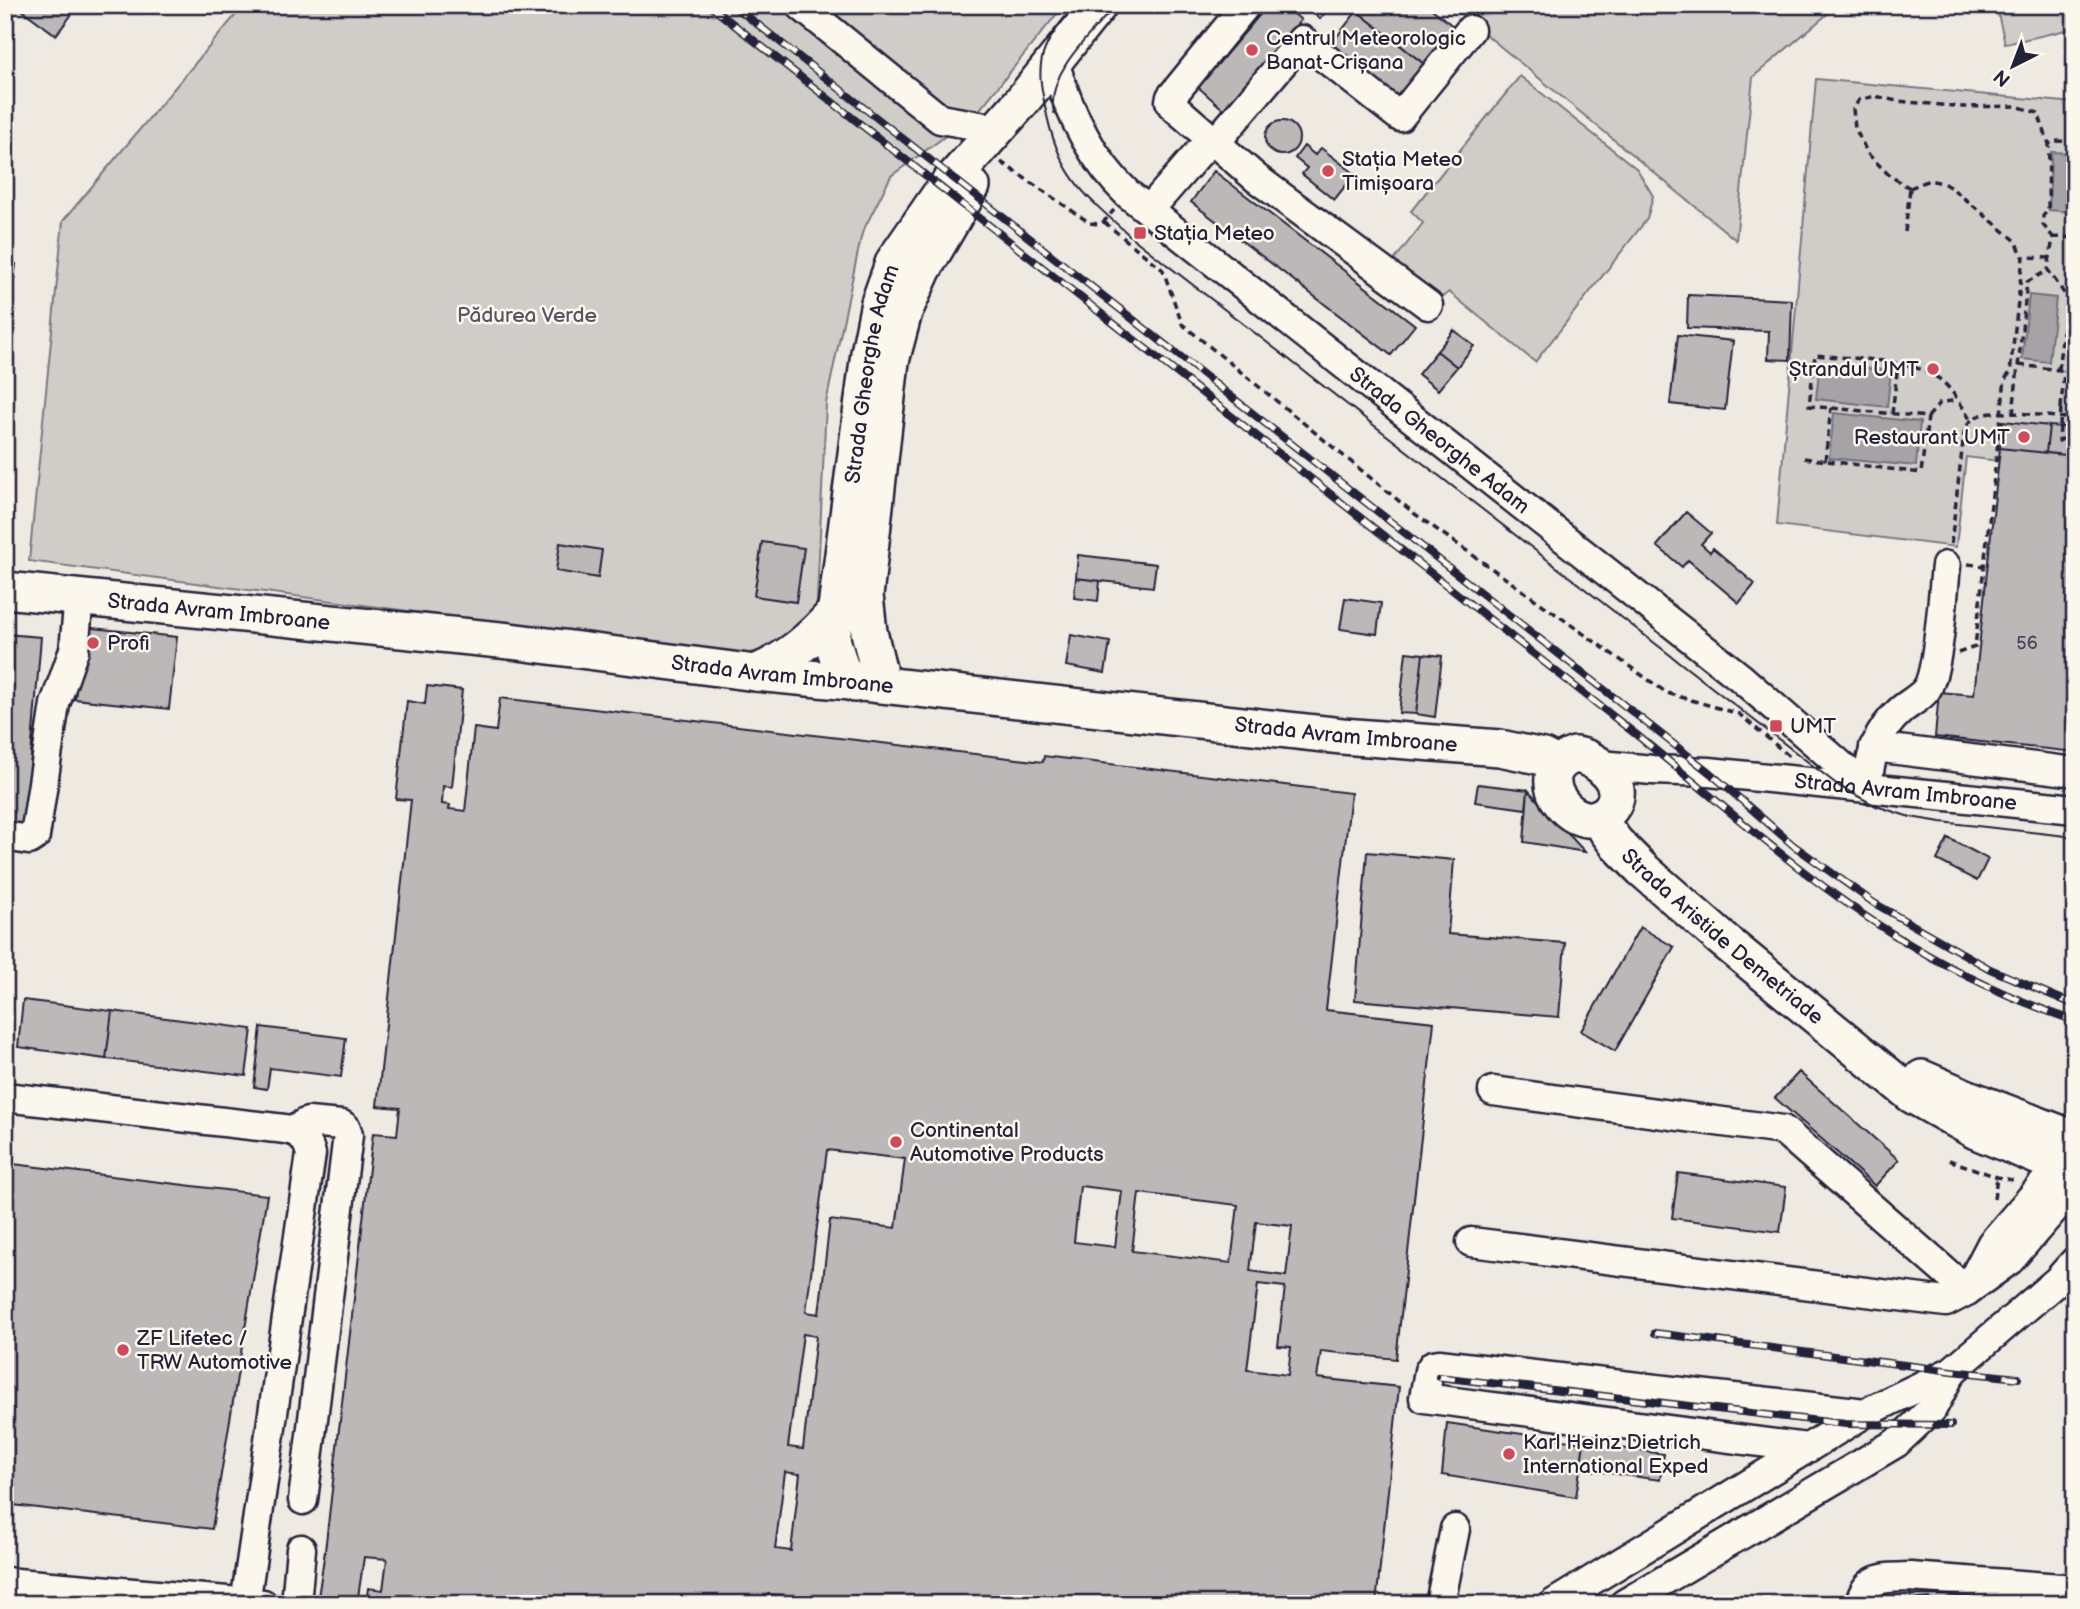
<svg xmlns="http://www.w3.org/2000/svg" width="2080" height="1609" font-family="'Balsamiq Sans',sans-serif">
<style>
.green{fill:#d0cdc9;stroke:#797882;stroke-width:2}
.water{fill:#a6a3a7;stroke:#716f7c;stroke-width:2}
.building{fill:#bcb8b8;stroke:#22223b;stroke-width:2;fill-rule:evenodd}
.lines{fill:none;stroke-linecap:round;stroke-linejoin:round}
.minor-casing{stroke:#22223b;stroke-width:33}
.major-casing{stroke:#22223b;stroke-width:40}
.path{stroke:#22223b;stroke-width:3.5;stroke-dasharray:7 5;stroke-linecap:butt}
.minor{stroke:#fbf7ec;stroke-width:28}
.major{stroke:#fbf7ec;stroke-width:35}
.tram{stroke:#22223b;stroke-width:2}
.rail-casing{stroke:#22223b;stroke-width:8}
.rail{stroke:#fbf7ec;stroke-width:5;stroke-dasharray:16;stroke-linecap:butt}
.path-bridge{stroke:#22223b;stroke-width:3.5;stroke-dasharray:7 5;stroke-linecap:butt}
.poi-dot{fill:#d1495b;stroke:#fbf7ec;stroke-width:2.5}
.labels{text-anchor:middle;stroke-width:5;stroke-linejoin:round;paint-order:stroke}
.number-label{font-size:18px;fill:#48485a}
.poi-label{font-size:21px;fill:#22223b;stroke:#fbf7ec;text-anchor:start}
.park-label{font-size:21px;fill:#565566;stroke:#fbf7ec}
.street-label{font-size:21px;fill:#22223b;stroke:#fbf7ec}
</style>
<rect width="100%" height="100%" fill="#eeeae2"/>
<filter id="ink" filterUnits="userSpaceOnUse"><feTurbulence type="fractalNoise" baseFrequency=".0143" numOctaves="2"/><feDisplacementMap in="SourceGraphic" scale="14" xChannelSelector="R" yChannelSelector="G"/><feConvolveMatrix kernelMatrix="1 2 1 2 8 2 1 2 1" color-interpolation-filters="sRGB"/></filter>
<g filter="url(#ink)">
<path class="green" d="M244,5H1064L977,113L891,176L862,233L826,403L816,620L795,642L742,655L29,561L63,221Z
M1450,5H1838L1753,77L1736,240Z
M1996,5H2075V28L2005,44Z
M1520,76L1637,169L1653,196L1647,219L1535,362L1449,292L1437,301L1392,263L1423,223L1411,211Z
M1816,79L2075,103V456L1999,461L1966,457L1956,547L1777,525Z"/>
<path class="water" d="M2051,152L2074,153L2071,212L2049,210Z
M2029,295L2056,298L2049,362L2022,359Z
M1820,363L1891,371L1887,407L1816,399Z
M1834,413L1920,422L1916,466L1829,458Z"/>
<path class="building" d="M25,5H79L56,35L22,10Z
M1268,5H1284L1301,20L1224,110L1198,87Z
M1305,5H1331L1320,19Z
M1362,5H1427L1454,27L1424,64L1357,11Z
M1357,11L1424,64L1398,97L1331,44Z
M1265 138a17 17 0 1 1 34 0a17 17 0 1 1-34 0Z
M1304,146L1315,155L1321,148L1355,174L1334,200L1302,174L1307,168L1295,158Z
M1214,171L1415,325L1391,355L1191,202Z
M5,262L16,264L9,319L5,318Z
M1688,295L1792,300L1790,360L1768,359L1769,331L1687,328Z
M1454,330L1474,346L1457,367L1437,351Z
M1678,335L1733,341L1725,410L1670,404Z
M1437,351L1457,367L1438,390L1418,374Z
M2003,421L2049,426L2046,453L2000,448Z
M2049,426L2075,428V456L2046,453Z
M2000,448L2075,456V752L1935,737L1939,692L1974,695Z
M1686,512L1711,533L1701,544L1710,552L1713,548L1755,584L1739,603L1688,560L1682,567L1657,546Z
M762,542L804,548L796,602L754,596Z
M560,543L602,550L598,578L556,571Z
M1078,555L1156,564L1153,587L1076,578Z
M1076,578L1100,581L1098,601L1074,598Z
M1345,598L1381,603L1377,634L1340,629Z
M83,627L177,637L169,709L75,699Z
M5,634L41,637L25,828L5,827Z
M1071,635L1110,642L1105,673L1066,666Z
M1406,652L1423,654L1416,714L1399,713Z
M1423,654L1442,656L1435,717L1416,714Z
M427,686L462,690L452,787L443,786L442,804L450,805L449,809L465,811L474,728L496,731L500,698L1043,762L1044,756L1351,793L1326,1010L1434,1022L1396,1359L1321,1351L1317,1378L1399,1387L1376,1604H784L785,1595L768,1594L767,1604H366L368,1588L383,1590L387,1559L364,1557L357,1604H317L325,1551L373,1133L397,1135L400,1108L377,1106L411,800L396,799L407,701L425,704ZM827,1150L905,1159L896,1228L830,1220L819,1314L806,1312ZM1080,1186L1122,1191L1115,1247L1074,1242ZM1139,1193L1238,1205L1231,1263L1132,1251ZM1256,1222L1292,1226L1286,1276L1250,1271ZM1258,1284L1285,1287L1278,1346L1291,1347L1288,1375L1247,1370ZM803,1334L816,1336L803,1449L788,1447ZM785,1472L800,1474L791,1551L775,1549Z
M1478,784L1528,790L1526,809L1475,802Z
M1528,790L1585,852L1524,842Z
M1948,838L1988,859L1977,881L1937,860Z
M1367,852L1454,860L1448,934L1565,943L1559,1017L1355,1000Z
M1640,927L1674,947L1615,1051L1581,1031Z
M23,1000L112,1011L106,1059L18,1047Z
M112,1011L252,1029L246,1076L106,1059Z
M261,1027L346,1038L341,1077L270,1068L267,1089L254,1087Z
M1799,1072L1899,1160L1875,1186L1775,1098Z
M5,1163L267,1195L212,1529L5,1504Z
M1678,1173L1786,1187L1780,1232L1672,1218Z
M1447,1423L1584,1443L1576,1497L1442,1475Z
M1584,1443L1664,1454L1660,1480L1580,1469Z
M1909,1582L1993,1592L1991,1604H1933L1930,1598L1911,1600Z"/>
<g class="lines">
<defs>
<g id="minor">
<path d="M800,5L940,119L997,129"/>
<path d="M1246,5L1171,97L1170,101L1172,105L1256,178L1428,305"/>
<path id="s1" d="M1054,61C1068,110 1091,159 1128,194L1741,678L1867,788"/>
<path d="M1215,143L1302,40L1400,117L1470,30"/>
<path d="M1149,210L1202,149L1207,142L1206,135"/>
<path d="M1874,747L2075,772"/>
<path id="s2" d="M1601,765L1652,770L1709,772L2075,809"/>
<path d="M1867,788C1870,756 1876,732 1901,710C1909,703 1920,698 1926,690C1939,672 1943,591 1946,566"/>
<path d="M5,836L29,840L35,836L55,704L74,650L79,597"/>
<path d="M1493,1091L1783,1130L1967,1291"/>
<path d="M5,1097L268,1127C291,1130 304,1128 311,1154L245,1604"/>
<path d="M298,1132L303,1124L308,1122L342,1125L346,1128L348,1135L303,1500"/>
<path d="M1471,1242L1946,1302L1967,1291L2010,1260L2075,1185"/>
<path d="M1969,1287L1992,1243L2071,1152"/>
<path d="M1807,1448L1424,1398L1429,1371L1433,1365L1439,1364L1865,1413"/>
<path d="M5,1582L263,1604"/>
<path d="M296,1604L301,1549"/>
<path d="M1440,1604L1455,1529"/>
<path d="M1553,1604L1865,1413L1952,1371L2057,1281L2075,1261"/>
<path d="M1624,1604L1896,1443L1932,1409L1952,1371"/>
<path d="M1860,1604C1866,1575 1886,1578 1910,1577L2075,1589"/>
</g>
<g id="major">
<path id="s3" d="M5,590L510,641L756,673L882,685L1342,736L1500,748L1543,757L1558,765"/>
<path d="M756,673C789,658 812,639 836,611"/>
<path id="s4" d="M855,684L841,669L832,639L869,353L879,303L894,261L943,190L1022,101L1099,5"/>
<path d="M882,685L869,632L865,596L891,361L904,312L923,270L972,186"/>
<path d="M1575,755C1597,757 1629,784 1611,808C1581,847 1520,773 1575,755Z"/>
<path id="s5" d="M1599,817L1607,831L1616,843L1642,869L1722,939L1912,1095L1976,1131L2075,1172"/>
<path d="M1922,1078L1968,1098L2075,1139"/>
</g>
</defs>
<use href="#minor" class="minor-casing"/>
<use href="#major" class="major-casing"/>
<path class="path" d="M2075,142L2056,141L2049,144L2048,210L2043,216V225L2053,237L2048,270L2075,309
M1001,162L1090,223C1104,226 1105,220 1114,210
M1910,188L1890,176L1868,154L1855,128L1853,109L1859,100L1875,96L1897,101L1964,107L2016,106L2038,113L2049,144
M1910,188L1929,180L1943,183L1954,190L2016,241L2023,257
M1104,222L1163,270L1182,324L1415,514L1667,693L1739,714L1789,756
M1905,232L1910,188
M2053,237L2075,238
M2019,365L2075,372
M2058,370L2066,310L2075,303
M2061,408L2064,371
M1892,414L1898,364
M2013,414L2027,282L2048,270
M1928,417L1940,403L1957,400
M2060,427L2059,441L2075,432
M1804,458L1921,473L1928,417L1809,406L1815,355C1850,359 1909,358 1938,378C1952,388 1962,406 1971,421
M1825,461L1831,408
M1951,544L1964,433C1966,425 1970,420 1978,416C1997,408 2052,417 2075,419
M1968,564L1984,566
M1958,653L1975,647L2005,379L2010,373L2023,257L2050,258
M1949,1160L1997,1177L2017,1181
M1994,1199L1997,1177"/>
<use href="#minor" class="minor"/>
<use href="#major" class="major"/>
<path class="tram" d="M1076,5C1065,19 1052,32 1045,49C1037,68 1041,87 1045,106C1058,176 1084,195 1135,240L1839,786L1876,806L1910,817L1941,822L2075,837
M1054,113C1045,73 1092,33 1116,5"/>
<defs>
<path id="rail" d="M709,5L1638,736C1722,804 1804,879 1896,936C1952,971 2013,1000 2075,1021
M733,5L1709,772L1793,845L1874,903L1990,969L2075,1005
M1655,1333L1952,1371L2018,1378
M1439,1377L1846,1424L1951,1425"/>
</defs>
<use href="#rail" class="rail-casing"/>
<use href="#rail" class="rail"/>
<path class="path-bridge" d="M2060,427L2061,408"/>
</g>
</g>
<g class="poi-dot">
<circle cx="1252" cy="50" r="7"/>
<circle cx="1328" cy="171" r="7"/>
<rect x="1133" y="226" width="14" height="14" rx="3.5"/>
<circle cx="1933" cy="369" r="7"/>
<circle cx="2024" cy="437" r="7"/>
<circle cx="93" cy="643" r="7"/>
<rect x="1769" y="719" width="14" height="14" rx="3.5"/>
<circle cx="896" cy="1142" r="7"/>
<circle cx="123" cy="1350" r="7"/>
<circle cx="1509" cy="1454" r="7"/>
</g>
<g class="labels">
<g class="number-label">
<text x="2027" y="649">56</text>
</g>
<g class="poi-label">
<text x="1266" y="45">Centrul Meteorologic<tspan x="1266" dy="24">Banat-Crișana</tspan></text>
<text x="1342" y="166">Stația Meteo<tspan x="1342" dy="24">Timișoara</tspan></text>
<text x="1154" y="240">Stația Meteo</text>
<text x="1919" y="376" text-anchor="end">Ștrandul UMT</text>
<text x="2010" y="444" text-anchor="end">Restaurant UMT</text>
<text x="107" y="650">Profi</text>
<text x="1790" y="733">UMT</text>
<text x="910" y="1137">Continental<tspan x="910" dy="24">Automotive Products</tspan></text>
<text x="137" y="1345">ZF Lifetec /<tspan x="137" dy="24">TRW Automotive</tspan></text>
<text x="1523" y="1449">Karl Heinz Dietrich<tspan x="1523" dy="24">International Exped</tspan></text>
</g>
<g class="park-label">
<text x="527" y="322">Pădurea Verde</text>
</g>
<g class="street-label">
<text dy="7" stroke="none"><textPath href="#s4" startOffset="320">Strada Gheorghe Adam</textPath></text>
<text dy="7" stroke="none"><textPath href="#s1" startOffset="551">Strada Gheorghe Adam</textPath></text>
<text dy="7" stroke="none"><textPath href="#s3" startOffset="215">Strada Avram Imbroane</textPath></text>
<text dy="7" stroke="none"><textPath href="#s3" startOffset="782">Strada Avram Imbroane</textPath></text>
<text dy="7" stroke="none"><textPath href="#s3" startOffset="1349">Strada Avram Imbroane</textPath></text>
<text dy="7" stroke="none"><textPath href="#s2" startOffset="306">Strada Avram Imbroane</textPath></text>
<text dy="7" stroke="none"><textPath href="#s5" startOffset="173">Strada Aristide Demetriade</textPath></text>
</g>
</g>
<rect width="2080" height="1609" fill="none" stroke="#fbf7ec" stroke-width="28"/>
<rect x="14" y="14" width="2052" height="1581" fill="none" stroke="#22223b" stroke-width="2.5" filter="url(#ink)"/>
<g transform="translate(2013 66) rotate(222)" stroke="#fbf7ec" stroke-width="5" paint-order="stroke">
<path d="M0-5L12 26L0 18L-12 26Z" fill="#22223b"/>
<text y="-10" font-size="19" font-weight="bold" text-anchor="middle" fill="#22223b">N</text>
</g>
</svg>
